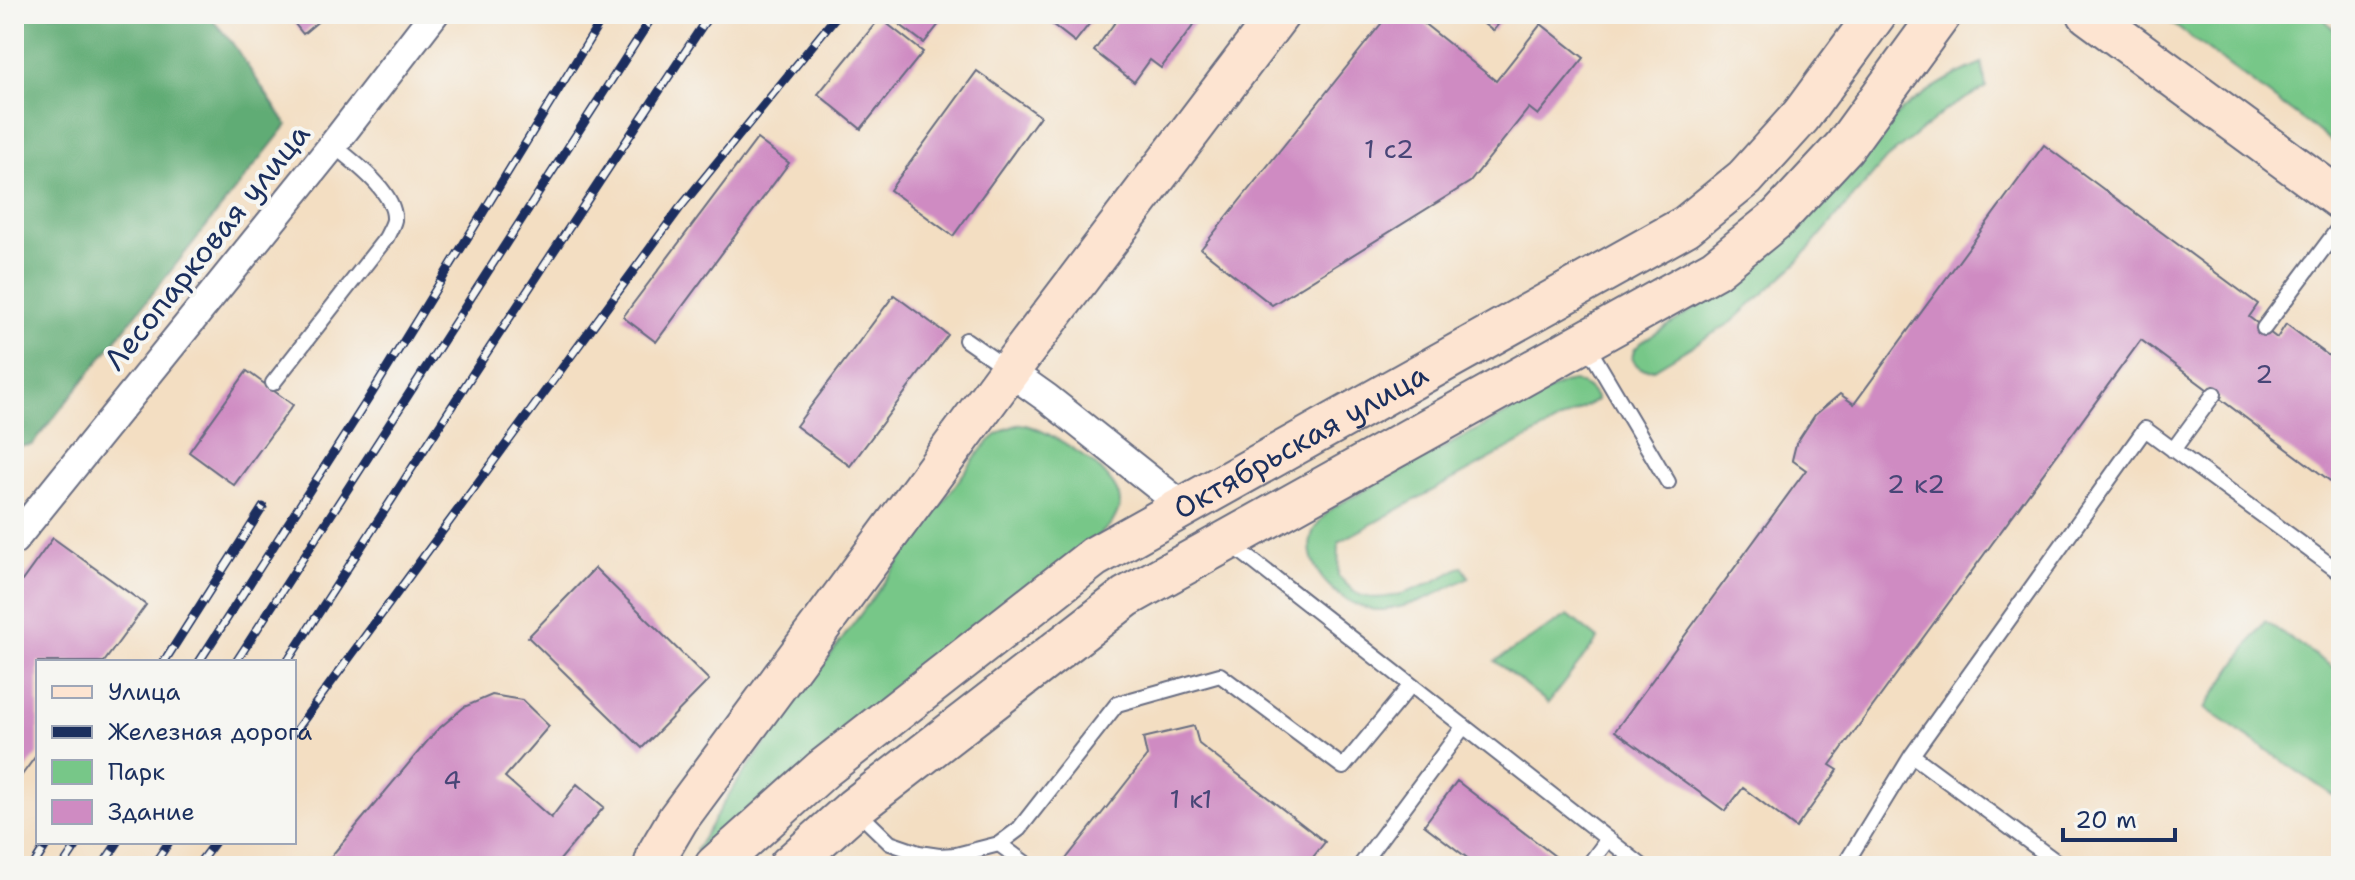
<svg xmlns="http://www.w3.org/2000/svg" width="2355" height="880" font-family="'Shantell Sans',sans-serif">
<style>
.green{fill:#77c788;stroke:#497b73;stroke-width:2}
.forest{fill:#61ac74;stroke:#3e6e69;stroke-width:2}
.building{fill:#cf8bc2}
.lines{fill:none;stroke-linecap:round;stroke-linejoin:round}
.lane-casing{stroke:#676c81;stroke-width:18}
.street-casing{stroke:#676c81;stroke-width:32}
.secondary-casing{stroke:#676c81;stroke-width:44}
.lane{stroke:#fff;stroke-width:14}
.street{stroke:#fff;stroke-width:28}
.secondary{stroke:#fde4d1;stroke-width:40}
.rail-casing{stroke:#1b2f5e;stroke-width:9}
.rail{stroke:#f6f6f2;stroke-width:6;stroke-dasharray:18;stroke-linecap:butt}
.labels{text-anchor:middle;stroke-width:8;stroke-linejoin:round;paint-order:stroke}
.number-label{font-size:26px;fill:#484677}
.street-label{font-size:30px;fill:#1b2f5e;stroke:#f6f6f2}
</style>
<rect width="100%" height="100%" fill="#f6f6f2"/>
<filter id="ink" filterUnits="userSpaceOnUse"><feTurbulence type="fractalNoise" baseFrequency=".0125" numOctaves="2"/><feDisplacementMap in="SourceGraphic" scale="16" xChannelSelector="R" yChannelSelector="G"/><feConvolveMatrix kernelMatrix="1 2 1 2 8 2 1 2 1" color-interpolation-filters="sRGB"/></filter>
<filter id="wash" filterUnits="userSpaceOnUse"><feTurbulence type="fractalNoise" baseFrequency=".006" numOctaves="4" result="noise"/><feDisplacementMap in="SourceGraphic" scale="32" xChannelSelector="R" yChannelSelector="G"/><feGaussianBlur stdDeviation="1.8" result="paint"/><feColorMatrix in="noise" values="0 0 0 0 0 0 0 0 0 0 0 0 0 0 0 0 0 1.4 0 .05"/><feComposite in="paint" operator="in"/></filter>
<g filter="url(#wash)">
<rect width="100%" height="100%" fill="#f3dec2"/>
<path class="green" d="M2159,14H2320L2341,38V148Z
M1982,63L1986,87L1946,110L1886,159L1795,265L1732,322L1654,369C1642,370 1638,369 1632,358L1634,350L1642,342C1690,312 1736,283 1775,243C1842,172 1888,101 1982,63Z
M1574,381C1585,385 1592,389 1597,400L1339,542L1338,576C1344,581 1350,589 1356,593C1383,609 1438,581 1462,566L1469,577C1442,592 1413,607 1382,610C1347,612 1298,569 1313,532C1316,523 1325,515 1332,508L1563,383Z
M1021,424C1047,428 1119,472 1120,502C1120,510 1115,518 1111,525L701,855L696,850L733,788L981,450C993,436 1004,428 1021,424Z
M1568,615L1598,639L1548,703L1495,661Z
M2265,621L2341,673V801L2205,708Z"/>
<path class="forest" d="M16,14H207L231,41L287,125L32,445L14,447Z"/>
<g id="blocks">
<path class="building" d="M287,14H327L303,34Z
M907,14H936L943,19L924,43L899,24Z
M1039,14H1097L1075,42Z
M1121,14H1202L1161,68L1150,60L1134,82L1094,51Z
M1389,14H1412L1496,81L1541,24L1584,58L1538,115L1529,108L1470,182L1272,305L1201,249Z
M1471,14H1506L1493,31Z
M880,18L923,52L861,129L818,94Z
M977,71L1040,116L953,236L890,190Z
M757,139L789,163L656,342L623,317Z
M2044,145L2258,304L2249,317L2277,338L2286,324L2341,365V489L2141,340L1830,765L1838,770L1796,828L1743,788L1725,811L1615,731L1806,470L1792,460L1796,444L1815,415L1840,394L1854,404Z
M894,295L948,335L850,466L796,426Z
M247,371L293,405L234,485L189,452Z
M53,538L146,605L104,662H38V753L14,786V592Z
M595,568L709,680L642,748L528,637Z
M492,695L522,700L549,726L505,777L551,818L577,784L604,807L555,866H323L435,732L464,707Z
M1194,726L1199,744L1325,842L1306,866H1075L1066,859L1147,756L1143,738Z
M1457,781L1556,857L1550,866H1478L1424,825Z"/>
</g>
</g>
<g filter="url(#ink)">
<use href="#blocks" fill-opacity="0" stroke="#676c81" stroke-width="2"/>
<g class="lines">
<defs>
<path id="lane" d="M2264,328L2341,225
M966,340L1009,370
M1587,345L1668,482
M273,383L386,238C389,232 393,225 394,220C396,192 352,161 333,145
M2173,450L2214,394
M1230,543L1642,866
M857,811L890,843L919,853L939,856L956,855L999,844L1019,829L1117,704L1220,675L1343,767L1411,685
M999,844L1029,866
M1360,866L1464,726
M1588,866L1608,839
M1844,866L1912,755
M2062,866L1912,755L2145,429L2341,573"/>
<path id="street" d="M1009,371L1047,398L1184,507
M14,540L333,145L434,14"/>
<g id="secondary">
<path d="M2088,14L2341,200"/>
<path d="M654,866L658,853L678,819L1009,371L1279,14"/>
<path id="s1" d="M715,866L823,769L1094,557L1686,226L1745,178L1801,116L1876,14"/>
<path d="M789,866L854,808L1126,597L1715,269L1779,217L1844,147L1941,14"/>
</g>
</defs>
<use href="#lane" class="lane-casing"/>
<use href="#street" class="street-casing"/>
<use href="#secondary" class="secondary-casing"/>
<use href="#lane" class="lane"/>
<use href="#street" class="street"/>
<use href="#secondary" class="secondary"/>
<defs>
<path id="rail" d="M164,662L263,507
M199,662L372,393L605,14
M236,662L654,14
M287,662L474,372L710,14
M294,733L679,209L838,14
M33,866L48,842
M63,866L79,842
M102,866L118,842
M153,866L169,842
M197,866L215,842"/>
</defs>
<use href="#rail" class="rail-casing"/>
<use href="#rail" class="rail"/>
</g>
</g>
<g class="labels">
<g class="number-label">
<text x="1389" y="158">1 с2</text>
<text x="2264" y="383">2</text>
<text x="1916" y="493">2 к2</text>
<text x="452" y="789">4</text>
<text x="1191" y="808">1 к1</text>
</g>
<g class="street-label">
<text transform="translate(207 247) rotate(-51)" y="10">Лесопарковая улица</text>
<text dy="10" stroke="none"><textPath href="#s1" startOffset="726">Октябрьская улица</textPath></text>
</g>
</g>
<rect width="2355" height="880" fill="none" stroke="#f6f6f2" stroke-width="48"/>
<rect x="36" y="660" width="260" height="184" fill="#f6f6f2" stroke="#9ea6b7" stroke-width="2"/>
<rect x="52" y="686" width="40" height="12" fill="#fde4d1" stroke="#9ea6b7" stroke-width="2"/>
<text x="108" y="700" font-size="24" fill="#1b2f5e">Улица</text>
<rect x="52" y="726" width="40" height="12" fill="#1b2f5e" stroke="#9ea6b7" stroke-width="2"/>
<text x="108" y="740" font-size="24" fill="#1b2f5e">Железная дорога</text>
<rect x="52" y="760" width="40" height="24" fill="#77c788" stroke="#9ea6b7" stroke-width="2"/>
<text x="108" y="780" font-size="24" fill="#1b2f5e">Парк</text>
<rect x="52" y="800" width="40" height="24" fill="#cf8bc2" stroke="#9ea6b7" stroke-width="2"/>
<text x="108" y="820" font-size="24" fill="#1b2f5e">Здание</text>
<path d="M2063 828v12h112v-12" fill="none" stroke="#1b2f5e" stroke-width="4"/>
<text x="2075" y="828" font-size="24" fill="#1b2f5e" stroke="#f6f6f2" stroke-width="6" paint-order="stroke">20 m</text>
</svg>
